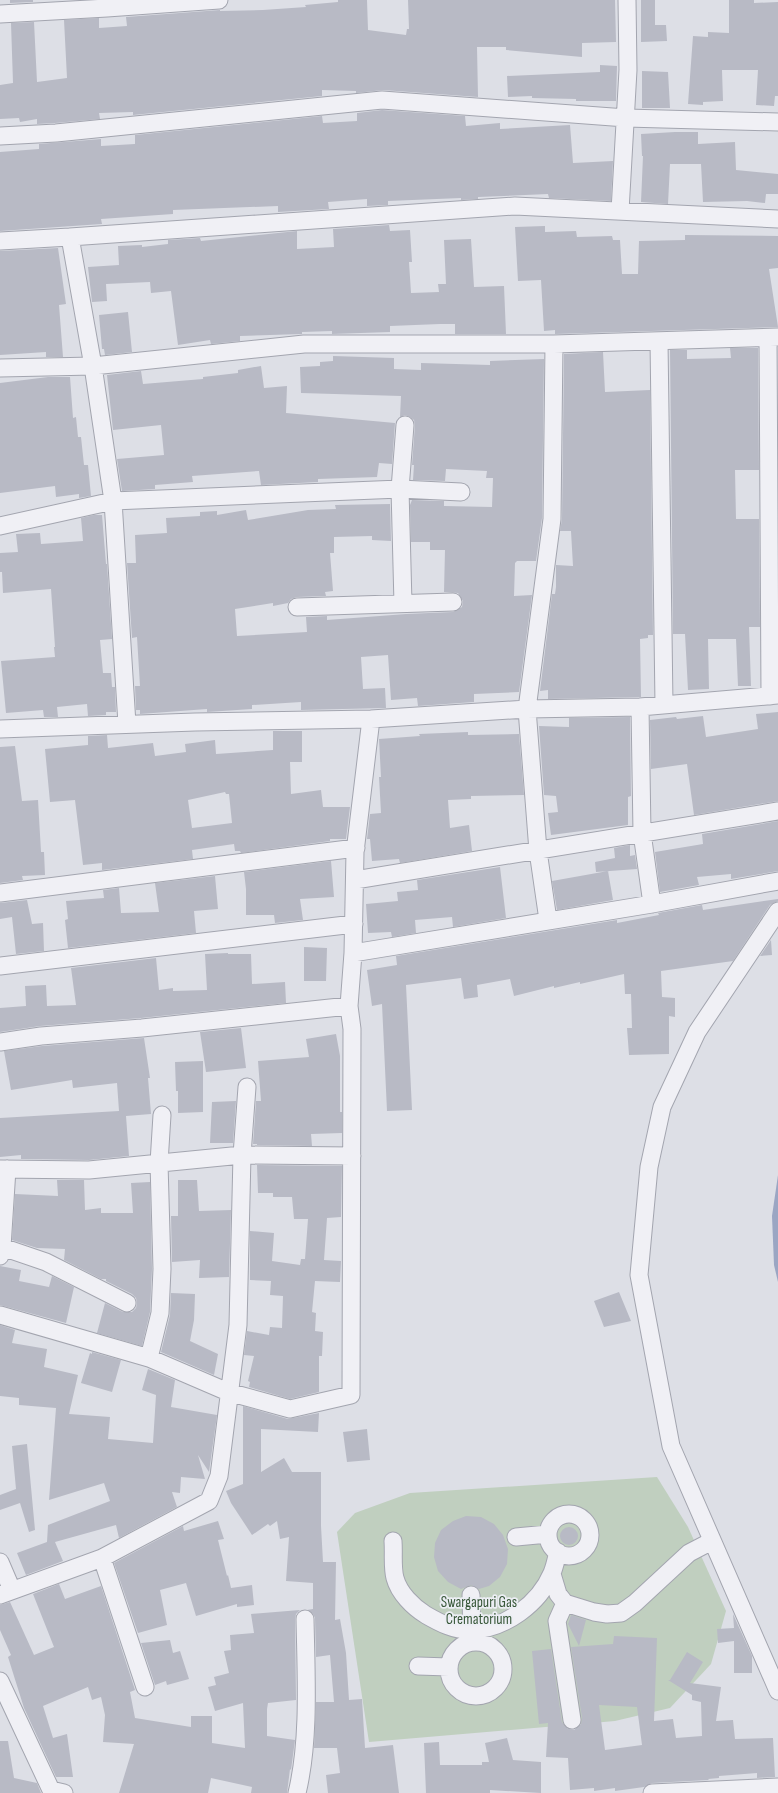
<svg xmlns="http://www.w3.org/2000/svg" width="778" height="1793" font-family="'Sofia Sans Condensed',sans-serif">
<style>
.green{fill:#c0cfbf}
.water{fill:#9ba6c3}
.building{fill:#b8bac5;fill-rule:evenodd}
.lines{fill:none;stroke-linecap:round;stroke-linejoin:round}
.minor-casing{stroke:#a3a5af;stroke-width:19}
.minor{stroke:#f0f0f5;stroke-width:17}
.labels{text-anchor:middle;stroke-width:3.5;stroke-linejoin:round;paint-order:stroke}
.park-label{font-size:15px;fill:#365637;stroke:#eceef4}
</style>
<rect width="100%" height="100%" fill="#dddfe6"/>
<path class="green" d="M657,1477L688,1527L726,1611L711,1664L670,1708L615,1721L369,1742L337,1532L355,1513L410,1493Z"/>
<path class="water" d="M778,1175V1282L774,1265L772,1216Z"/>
<path class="building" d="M10,0H33V2L10,3Z
M338,0H367L368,30L406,35L407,29H409L408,0H615L616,42L582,43V57L506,50V47H477L478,97L383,90L356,93V91L322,90V96L133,115V112L99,113L100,119L55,123L37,124V119L20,122L19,118L0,119V85L13,83L11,23L34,22L37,82L67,78L64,20L99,18V28L127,26L126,17L220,10V11L263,10L306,7L305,5L338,2Z
M641,0H655V25H666L667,41L641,42Z
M729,0H754V3L778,2V96H775L774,106L756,105L758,70H722L723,101L703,102V105L688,104L693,36L708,37V32L729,33Z
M600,65L617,66L616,101H576V99L532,98V96L508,97L507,76L600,72Z
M642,71L668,72L670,108H642Z
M382,110L465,116L466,126L500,123V129L570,125L573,163L613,161L611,201L549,198L548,194L478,197V199L461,200V198L388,201V205L367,206V199L328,202L329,209L278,212V206L173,210V214L101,219L102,224L0,231V152L39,149V144L101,139V146L135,144V135L322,116L323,123L357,121V113Z
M675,132H698V144L735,142L736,170L778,174V194H766L765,203L747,201L703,202L701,164H670L668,204L641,202L643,156H642L641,134Z
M389,225L390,231L410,230L412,262H409L411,293L439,292L438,284H446L444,240L471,239L474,287L504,286L506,334H455V324H440L390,326V332L332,334V331L302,332V334L240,336V341L211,344L210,340L178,345L171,291L151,293L150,282L106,284L107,301L92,302L88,267L119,265L118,246L142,245V247L168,244V240L200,238L201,241L297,231V249L334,247L333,229Z
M545,226V232L576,231L577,237L612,236L613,240H620L622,274H638L639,241L685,240V235L778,236V268L769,269L778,327L555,334V330L544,331L541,280L518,281L515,227Z
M58,248L66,304L59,305L63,357H46V352L0,355V251Z
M128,312L132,352L105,355L104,349H102L99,315Z
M730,348H758L759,470H735L736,519H759L760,627H749L751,686H738L736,639H708L709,689L688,690L685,634H673L670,350H687V359L731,358Z
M603,352L605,392L650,390L653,635H648V638L640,639L641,697L548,699V690L540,691L552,594H555L556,587V565L573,566L571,531H560L562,519L564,354Z
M333,356L394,358V369L421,370V363L490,365V361L544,359L542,518L536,561H517L515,563L514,596L532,595L519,692L474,694V702L418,706L417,698L391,700L388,655L361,657L363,689L385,688L386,708L301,710V702L252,705V709L207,712V709L140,714V710H136L135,686H140L137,637L132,638L127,563H136L135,535L167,533L166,518L200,516V512L217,511V515L246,510L248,520L308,510L336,509L335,505L390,504L391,541L372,540V536L334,537V553H330L333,591L325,592L326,596L297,597L291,599L288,603L273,606V603L235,609L237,636L307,632L306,617L327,616V620L406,614L453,612L462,607L463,601L458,593L444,592L445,550H430V542H411L410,505L412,500L444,501V506L492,507L493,478H486L487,471L446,469L445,481L413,480L414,465H412L415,425L414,420L410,417L405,415L400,417L401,396L301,393L300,367L320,366V362L333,361Z
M261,366L264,388L287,386L286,413L395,423L392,464L379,463L377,477L318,479V482L261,485L259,471L192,476L193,482L155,485V489L122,491L117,459L164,455L161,425L113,430L107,375L141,371L143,384L203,379V377L238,373V370Z
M48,377H70L73,418L76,417L78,437H81L84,465H88L91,496L79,498V494L56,497L55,486L0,493V383Z
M94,515H102L106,564H107L112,639L100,640L103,673H111L112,687H115L116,712H106V715L88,716L87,704L57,707L58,717H44L43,710L6,713L1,661L55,657L54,647H55L51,589L3,593L2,572H0V553L18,552L16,534L40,533L41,544L83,541L81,518Z
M778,712V801L694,815L687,764L651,769L650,720L676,717L677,719L703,716L706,737L758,729L756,714Z
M630,717L631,796L628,797V825L551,835L548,813L558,812L556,796L544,795L539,726L569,727V718Z
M273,731H302V762H290L291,794L321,790L323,807H350L346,839H330V841L241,853L240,851H235L234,844L192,850L193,859L102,870V863L83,865L75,800L50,802L45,749L88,745V736L107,735L108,748L153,743L155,756L186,752L185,744L215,740L216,754L273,750ZM225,792L226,794H229L232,823L192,828L188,800Z
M468,732V735L519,734L524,795L471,796V799L448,800L450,828L469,825L472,851L400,863L399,859L372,861L370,839H367L370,814L381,813L379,777H381L379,739L420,736L419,734Z
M15,746L22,801L38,800L41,852H44L45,875L22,876L23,880L0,883V747Z
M778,821V871L731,879V874L697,877L699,885L660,892L655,852L703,844L702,834Z
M630,845V856L635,855L637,869L596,872L595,862L615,858L614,848Z
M331,861L334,897L300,899L303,920L275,923L274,915H246V889L244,872Z
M500,867L506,918L453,927L452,917L415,920L416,933L392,937L391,932L368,933L366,904L398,901L397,892L418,890L417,880Z
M608,871L613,900L557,910L552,881Z
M215,876L218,909L194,911L196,933L68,948L65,920L68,919L66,901L104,898L103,890L119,888L121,913L159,912L155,883Z
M778,899V901L770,905L733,961L661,971L662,997L675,998V1017L669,1016V1054L629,1055L627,1028H632L631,994H625L624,974L580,984V982L554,988V986L514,996L510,979L477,985L478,997L464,999L461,978L406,985L412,1110L387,1111L382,1004L372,1006L367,970L397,965L396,956L617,920V923L659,915L658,913L702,905L703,910Z
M27,900L32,924L43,923L44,951L16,954L12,917L0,919V903Z
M771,940L772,955L760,956Z
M304,947L327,948L326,981H304Z
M228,953V954H251L252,984L285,982L286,1003L141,1018L40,1026L0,1032V1008L26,1006L25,986L46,985L47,1006L76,1005L71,968L156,958L159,990L173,988V991L207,990L205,954Z
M241,1028L246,1068L206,1072L200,1032Z
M336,1034L340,1056V1112H342V1133L311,1134L312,1146L257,1145V1144H253L256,1101H261L258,1061L309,1057L306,1039Z
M144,1038L150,1078H148L151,1114L126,1116L129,1156L89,1160L21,1159V1155L0,1157V1118L119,1111L117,1083L73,1088L72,1080L11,1090L4,1051L42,1046Z
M203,1061V1112L178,1113V1091H176L175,1062Z
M236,1101L233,1143H210L212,1102Z
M257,1165L342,1166L341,1217L327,1218L324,1260L341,1261L340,1282L315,1281L312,1312L316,1313L315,1331L323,1332L322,1356H319V1392L290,1399L249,1387L250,1382L248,1381L254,1356L244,1355L247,1331L269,1335L270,1327L282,1328L283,1296L270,1295L271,1281L250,1280V1231L274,1233L272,1261L300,1265L301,1259H305L308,1219H294L292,1197H273V1193H258Z
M57,1180H84L85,1210L101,1208V1213H133L131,1183L150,1182L152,1269L150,1312L142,1346L97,1333L105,1303L123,1312H132L136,1308L137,1303L136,1298L132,1294L106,1281V1279H101L64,1260L65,1249L37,1248L12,1240L15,1194L58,1196Z
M178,1180H197L199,1211L231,1210L229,1277L199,1278L200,1260L172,1262L171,1216H178Z
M0,1266L21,1270L19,1281L49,1287L52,1276L74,1287L66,1323L0,1305Z
M619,1292L631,1321L604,1327L594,1301Z
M171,1293L195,1294L194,1320L190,1341L218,1354L214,1375L161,1352L170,1315Z
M0,1325L15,1330L12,1343L47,1349L44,1367L78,1375L69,1414L110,1417L108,1439L153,1443L156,1395L142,1390L148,1369L175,1380L171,1407L217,1415L209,1472L198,1455L205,1479L181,1477L180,1493L172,1492L177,1507L119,1538L116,1525L55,1542L63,1561L26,1575L17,1553L47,1542L48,1525L110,1501L104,1483L49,1500L56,1408L19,1405V1398L0,1396Z
M92,1352L121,1360L112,1392L81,1383L90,1353L92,1354Z
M243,1406L288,1419L319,1413L318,1432L261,1429V1472L284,1458L292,1472H321V1526L323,1562H336L335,1620L340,1619L346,1653L349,1700L362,1699L365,1748L393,1745L399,1793H328L326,1775L340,1773L337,1748H314L316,1702H334L330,1655L316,1657L315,1618L313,1614L307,1610L313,1609V1583L286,1581L289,1537L280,1539L277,1521L270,1526L268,1524L252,1535L231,1503L226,1491L243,1484Z
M367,1429L370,1460L347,1462L343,1432Z
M27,1444L35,1530L29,1532L20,1503L0,1510V1495L16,1489L12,1446Z
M466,1516L481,1517L494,1524L503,1535L508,1549L507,1564L500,1577L489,1586L479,1589L471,1585L461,1589L448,1582L438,1571L434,1557L435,1543L441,1530L453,1521Z
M218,1521L224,1539L218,1540L227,1576L228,1575L231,1588L252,1585L254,1605L237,1607V1604L196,1616L186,1583L160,1590L167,1625L138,1633L114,1563L183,1526L184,1531Z
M560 1536a9 9 0 1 1 18 0a9 9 0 1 1-18 0Z
M59,1584L65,1599L101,1586L135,1690L130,1692L135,1718L191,1727V1716H212V1743L245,1748L243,1703L215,1711L208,1687L216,1685L214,1677L229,1673L224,1651L231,1650L230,1635L254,1633L251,1614L300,1610L296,1614L295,1619L296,1700L268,1703L267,1709V1736L295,1740L291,1770L290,1769L287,1793H251L252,1787L211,1778L208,1793H119L134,1744L103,1742L105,1715L101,1697L92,1700L88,1687L43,1706L53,1738L67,1734L73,1777H56L24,1708L8,1657L11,1655L0,1630V1605L10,1602L34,1655L54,1647L33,1594Z
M733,1614L752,1656V1673H734V1641L718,1643L717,1629L734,1628Z
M571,1615L586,1620L579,1646L568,1624Z
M614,1636L657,1638L654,1721L673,1719L676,1738L702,1736L701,1702L692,1700V1695L668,1680H670L687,1652L703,1662L690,1683L721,1687L716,1721L733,1720L735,1739L773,1738L775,1777L757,1778V1773L719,1776V1778L708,1779L709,1780L652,1783L644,1787L615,1791V1788L594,1791V1788L570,1790L568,1758L546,1757L548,1723L539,1724L532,1651L551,1649L562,1722L568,1729L574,1730L581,1724L582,1718L571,1647L613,1644ZM599,1705L637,1707L642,1745L605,1750Z
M170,1640L173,1653L180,1651L189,1679L167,1685L166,1681L155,1685L141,1643Z
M507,1738L513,1760L541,1762V1793L490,1790V1793H426L424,1743L439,1742L440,1765H482V1762H489L485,1743Z
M0,1741H8L14,1778L37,1783L41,1793H0Z"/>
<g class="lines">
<defs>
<path id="minor" d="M0,14L107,8L219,0
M0,136L56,133L382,100L626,118L778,122
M620,211L628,70L627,0
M70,237L515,206L778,219
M0,241L70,237L93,366L113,501L0,526
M768,338L770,696
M659,341L664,705
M0,368L93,366L304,344H554L778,337
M403,604L400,489L405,425
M297,607L453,602
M640,707L642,833L652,904
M127,724L113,501L400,489L461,492
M0,729L195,722L371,719L527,709L640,707L778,695
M355,880L778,811
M0,893L356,848
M778,911L697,1032L662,1107L649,1167L639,1275L671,1446L778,1691
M548,920L538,851L527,709L552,519L554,344
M353,953L652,904L778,881
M0,966L354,924
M0,1042L41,1036L142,1028L349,1006
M0,1169L89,1170L242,1155L247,1087
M2,1247L46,1262L127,1303
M0,1256L2,1247L7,1169
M0,1315L149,1358L228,1392L290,1409L351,1395L352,1029L349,1006L353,953L355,852L371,719
M149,1358L160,1313L162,1269L159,1163L162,1115
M548 1535a21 21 0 1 1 42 0a21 21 0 1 1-42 0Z
M516,1537L548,1534
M393,1541C394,1553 392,1567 395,1578C399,1593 413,1607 426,1615C440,1623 455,1631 471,1630C505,1629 539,1604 552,1573C555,1566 556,1559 558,1552
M102,1558L145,1687
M0,1562L12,1590
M552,1574L558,1594L565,1603L594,1612L607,1614L621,1613L635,1603L689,1553L712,1541
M0,1595L102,1558L209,1501L219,1476L238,1325L242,1155L352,1156
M471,1595L472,1642
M565,1603L557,1621L572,1720
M449 1669a27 27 0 1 1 54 0a27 27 0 1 1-54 0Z
M418,1666L449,1667
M0,1681L51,1790L64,1793
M297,1793C310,1740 306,1674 305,1619
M652,1793L778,1787"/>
</defs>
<use href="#minor" class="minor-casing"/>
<use href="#minor" class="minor"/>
</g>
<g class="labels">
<g class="park-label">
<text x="479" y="1607">Swargapuri Gas<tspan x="479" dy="17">Crematorium</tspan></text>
</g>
</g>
</svg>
